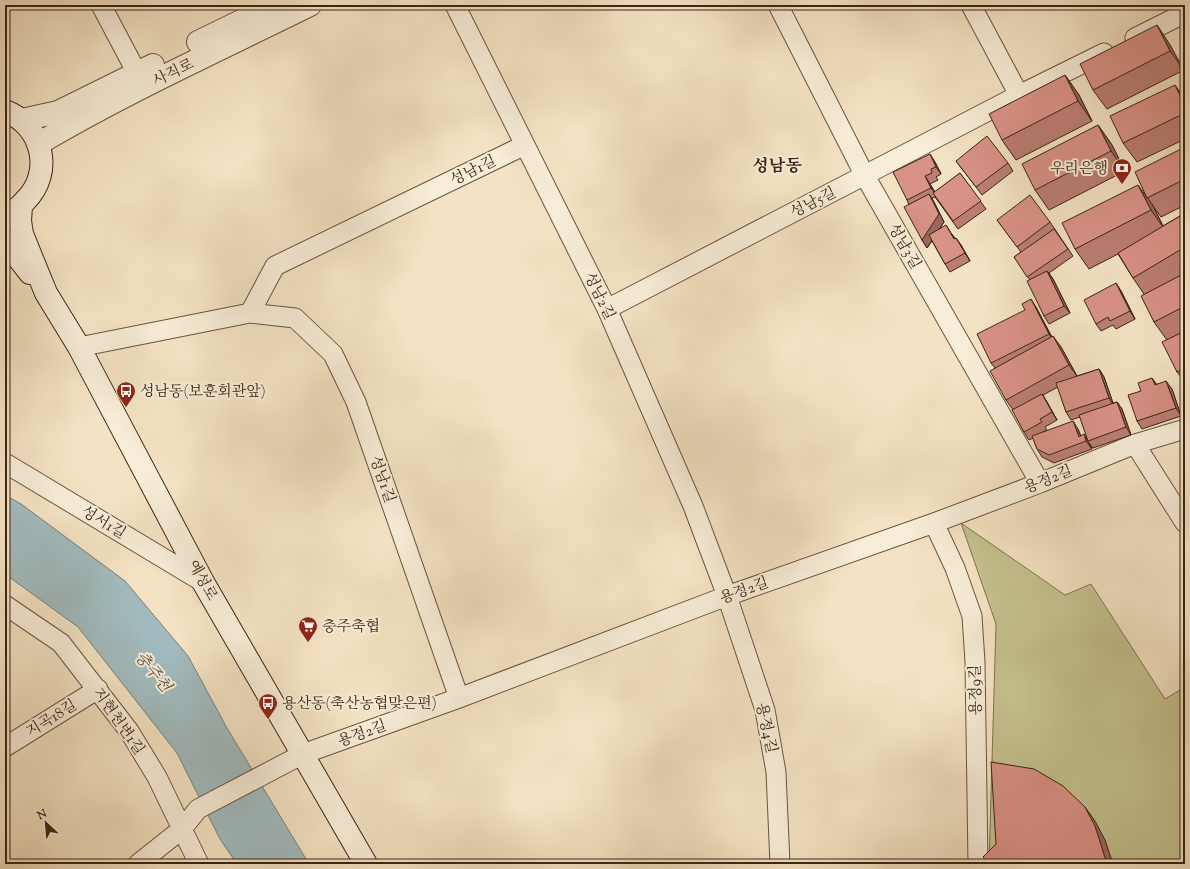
<svg xmlns="http://www.w3.org/2000/svg" width="1190" height="869" font-family="'Sorts Mill Goudy','Noto Serif KR',serif">
<style>
.green{fill:#c4c18e;stroke:#807252}
.water{fill:#a1bbbe;stroke:#797f7a}
.lines{fill:none;stroke-linecap:round;stroke-linejoin:round}
.minor-casing{stroke:#6a5440;stroke-width:21}
.tertiary-casing{stroke:#6a5440;stroke-width:24}
.secondary-casing{stroke:#3c2415;stroke-width:24}
.minor{stroke:#f8edd8;stroke-width:19}
.tertiary{stroke:#f8edd8;stroke-width:22}
.secondary{stroke:#f8edd8;stroke-width:22}
.wall{fill:#bb7e73;stroke:#3c2415;fill-rule:evenodd}
.shaded-wall{fill:#98665e;stroke:#3c2415}
.building{fill:#d99286;stroke:#3c2415}
.labels{text-anchor:middle;stroke-width:4;stroke-linejoin:round;paint-order:stroke}
.street-label{font-size:15px;fill:#3c2415;stroke:#f8edd8}
.poi-label{font-size:15px;fill:#3c2415;stroke:#f8edd8;text-anchor:start}
.water-label{font-size:16px;font-style:italic;fill:#5a5148;stroke:#f8edd8}
.quarter-label{font-size:17px;font-weight:bold;fill:#3c2415;stroke:#f8edd8}
</style>
<rect width="100%" height="100%" fill="#f4e3c3"/>
<filter id="stains"><feTurbulence type="fractalNoise" baseFrequency=".005" numOctaves="4"/><feColorMatrix values="0 0 0 0 .2 0 0 0 0 .09 0 0 0 0 .02 0 0 0 .5 -.17"/></filter>
<radialGradient id="worn" r=".72"><stop offset=".6" stop-color="#630" stop-opacity="0"/><stop offset="1" stop-color="#630" stop-opacity=".3"/></radialGradient>
<path class="green" d="M961,523L1065,595L1091,584L1165,699L1185,687V864H989L996,624Z"/>
<path class="water" d="M5,495L21,504L125,581L188,656L227,728L309,864H237L220,839L177,753L78,627L5,574Z"/>
<g class="lines">
<defs>
<path id="minor" d="M101,5L137,73
M455,5L607,309L693,506L727,596L765,710L776,772L780,864
M778,5L865,176L1040,483
M971,5L1019,95
M1135,38L1185,13
M607,309L1019,95L1104,53
M250,313L275,266L525,145
M79,347L250,313L295,318L333,354L356,402L459,698
M1135,444L1185,523
M5,463L203,582
M934,523L955,568L972,616L975,662L978,864
M5,605L61,643L129,731L157,777L199,864
M5,747L98,689
M138,864L182,829L198,809L303,754L459,698L727,596L934,523L1040,483L1135,444L1185,429"/>
<path id="tertiary" d="M198,42L274,5
M22,120L58,112L153,65
M38,144C126,92 219,50 310,5"/>
<path id="secondary" d="M5,111C43,125 54,173 25,201C20,207 13,212 5,215
M21,206L20,221L22,234L46,293L79,347L203,582L366,864
M5,241L30,273"/>
</defs>
<use href="#minor" class="minor-casing"/>
<use href="#tertiary" class="tertiary-casing"/>
<use href="#secondary" class="secondary-casing"/>
<use href="#minor" class="minor"/>
<use href="#tertiary" class="tertiary"/>
<use href="#secondary" class="secondary"/>
</g>
<path class="wall" d="M1157,25L1170,45L1180,64L1182,71L1107,109L1093,90Z
M1065,75L1079,95L1092,121L1016,160L1002,140Z
M1185,99V139L1137,162L1123,143Z
M1098,125L1112,145L1125,171L1049,210L1035,190Z
M1185,147V205L1161,217L1147,198Z
M956,161L1008,163L1013,171L982,195Z
M935,162L941,174L936,177L938,180L930,184L935,192L960,173L986,209L958,229L935,197L932,198L944,222L940,228L951,233L955,238L961,245L970,261L950,272L945,264L932,241L927,248L922,240L909,205L907,200Z
M1152,204L1163,226L1185,213V380V378L1183,379L1177,372L1167,340L1154,322L1144,294L1133,278L1118,254L1089,269L1075,249Z
M997,220L1050,222L1073,256L1049,273L1053,279L1070,313L1049,324L1044,316L1030,280L1014,257L1021,252Z
M1116,283L1121,291L1135,319L1116,329L1113,325L1101,331L1096,324Z
M1036,307L1052,337L1061,347L1077,376L1099,369L1104,377L1113,403L1117,402L1122,409L1131,435L1093,448L1089,443L1092,449L1054,463L1042,457L1037,449L1033,438L1029,440L1024,432L1013,410L1006,400L995,368L991,363ZM1058,387L1066,412L1071,420L1080,417L1088,440L1081,436L1078,429L1041,433L1047,430L1045,427L1057,420L1047,402L1043,395Z
M1157,384L1172,389L1181,416L1142,429L1137,421L1141,391Z"/>
<path class="shaded-wall" d="M1157,25L1170,45L1184,70L1170,51Z
M1065,75L1079,95L1092,121L1078,101Z
M1175,85L1185,99V106Z
M1098,125L1112,145L1125,171L1111,151Z
M930,154L935,162L941,174L936,167Z
M925,176L930,184L937,196L931,188Z
M1138,185L1152,204L1165,230L1151,210Z
M929,194L934,202L944,222L927,248L922,240Z
M946,225L951,233L959,246L954,239Z
M956,238L961,245L970,261L965,253Z
M1047,271L1053,279L1070,313L1064,306Z
M1116,283L1121,291L1135,319L1130,311Z
M1031,299L1036,307L1054,342L1049,334Z
M1053,336L1061,347L1077,376L1069,365Z
M1099,369L1104,377L1114,406L1109,398Z
M1152,378L1158,386L1155,385Z
M1166,381L1172,389L1181,416L1176,408Z
M1042,394L1047,402L1057,420L1052,412Z
M1117,402L1122,409L1131,435L1126,427Z
M1073,421L1078,429L1083,442L1079,437Z
M1084,434L1089,443L1092,449L1086,441Z
M1085,807L1095,821L1105,840L1113,864H1107Z"/>
<path class="building" d="M1157,25L1170,51L1093,90L1080,64Z
M1185,62V79L1179,65Z
M1065,75L1078,101L1002,140L989,114Z
M1175,85L1185,106V113L1123,143L1110,116Z
M1098,125L1111,151L1035,190L1022,164Z
M987,136L1008,163L976,187L956,161Z
M1185,147V179L1147,198L1135,172Z
M930,154L936,167L931,169L932,173L925,176L931,188L907,200L893,172Z
M960,173L981,201L953,221L933,193Z
M1138,185L1151,210L1075,249L1062,223Z
M929,194L939,214L922,240L904,207Z
M1030,195L1050,222L1017,247L997,220Z
M1185,213V247L1133,278L1118,253Z
M946,225L954,239L956,238L965,253L945,264L929,235Z
M1054,229L1068,249L1027,277L1014,257Z
M1047,271L1064,306L1044,316L1027,281Z
M1185,273V306L1154,322L1141,296Z
M1116,283L1130,311L1110,321L1108,317L1096,324L1084,300Z
M1031,299L1049,334L991,363L977,334L1025,310L1022,304Z
M1185,331V368L1177,372L1162,342Z
M1053,336L1069,365L1006,400L990,371Z
M1099,369L1109,398L1066,412L1056,383Z
M1152,378L1155,385L1166,381L1176,408L1137,421L1128,395L1141,391L1138,383Z
M1042,394L1052,412L1040,419L1042,422L1024,432L1012,410Z
M1117,402L1126,427L1088,441L1079,415Z
M1073,421L1079,437L1084,434L1086,441L1049,455L1037,449L1032,436Z
M991,762L1034,769L1063,786L1085,807L1095,826L1107,864H989L983,857L996,844Z"/>
<defs>
<symbol id="bank-pin" viewBox="-11 -11 22 30"><path d="M0 17L-7.5 6A9.5 9.5 0 1 1 7.5 6Z" fill="#8f2418" stroke="#f8edd8"/><path d="M-6-4H6V4H-6ZM0-2.3a2.3 2.3 0 1 0 0 4.6a2.3 2.3 0 1 0 0-4.6Z" fill="#fff"/></symbol>
<symbol id="bus-pin" viewBox="-11 -11 22 30"><path d="M0 17L-7.5 6A9.5 9.5 0 1 1 7.5 6Z" fill="#8f2418" stroke="#f8edd8"/><path d="M-5-6H5V4H4V6H2V4H-2V6H-4V4H-5ZM-3.5-4V0h7V-4ZM-3.5 1.2v1.5H-2V1.2ZM2 1.2v1.5H3.5V1.2Z" fill="#fff"/></symbol>
<symbol id="supermarket-pin" viewBox="-11 -11 22 30"><path d="M0 17L-7.5 6A9.5 9.5 0 1 1 7.5 6Z" fill="#8f2418" stroke="#f8edd8"/><path d="M-6-5.5h2.5l.6 2H6L4.5 2H-2.5L-4.4-4H-6ZM-1.5 3.2a1.3 1.3 0 1 0 .1 0ZM3 3.2a1.3 1.3 0 1 0 .1 0Z" fill="#fff"/></symbol>
</defs>
<g fill-rule="evenodd">
<use href="#bank-pin" x="1111" y="157" width="22" height="30"/>
<use href="#bus-pin" x="115" y="380" width="22" height="30"/>
<use href="#supermarket-pin" x="297" y="615" width="22" height="30"/>
<use href="#bus-pin" x="257" y="692" width="22" height="30"/>
</g>
<g class="labels">
<g class="street-label">
<text transform="translate(173 72) rotate(-26)" y="5">사직로</text>
<text transform="translate(473 170) rotate(-26)" y="5">성남1길</text>
<text transform="translate(813 202) rotate(-27)" y="5">성남5길</text>
<text transform="translate(905 246) rotate(60)" y="5">성남3길</text>
<text transform="translate(600 296) rotate(64)" y="5">성남2길</text>
<text transform="translate(383 479) rotate(71)" y="5">성남1길</text>
<text transform="translate(1048 479) rotate(-22)" y="5">용정2길</text>
<text transform="translate(104 522) rotate(31)" y="5">성서1길</text>
<text transform="translate(203 580) rotate(61)" y="5">예성로</text>
<text transform="translate(744 590) rotate(-20)" y="5">용정2길</text>
<text transform="translate(975 690) rotate(-91)" y="5">용정9길</text>
<text transform="translate(51 718) rotate(-32)" y="5">지곡18길</text>
<text transform="translate(119 721) rotate(55)" y="5">지현천변1길</text>
<text transform="translate(767 728) rotate(78)" y="5">용정4길</text>
<text transform="translate(362 733) rotate(-20)" y="5">용정2길</text>
</g>
<g class="poi-label">
<text x="1108" y="173" text-anchor="end">우리은행</text>
<text x="140" y="396">성남동(보훈회관앞)</text>
<text x="322" y="631">충주축협</text>
<text x="282" y="708">용산동(축산농협맞은편)</text>
</g>
<g class="water-label">
<text transform="translate(154 671) rotate(51)" y="6">충주천</text>
</g>
<g class="quarter-label">
<text x="777" y="171">성남동</text>
</g>
</g>
<rect width="1190" height="869" fill="none" stroke="#f4e3c3" stroke-width="20"/>
<rect x="6" y="6" width="1178" height="857" fill="none" stroke="#3c2415" stroke-width="2"/>
<rect x="10" y="10" width="1170" height="849" fill="none" stroke="#3c2415"/>
<g transform="translate(46 823) rotate(334)" stroke="#f8edd8" stroke-width="3" paint-order="stroke">
<path d="M0-3L7 15L0 10L-7 15Z" fill="#3c2415"/>
<text y="-6" font-size="11" font-weight="bold" text-anchor="middle" fill="#3c2415">N</text>
</g>
<rect width="100%" height="100%" filter="url(#stains)"/>
<rect width="100%" height="100%" fill="url(#worn)"/>
</svg>
